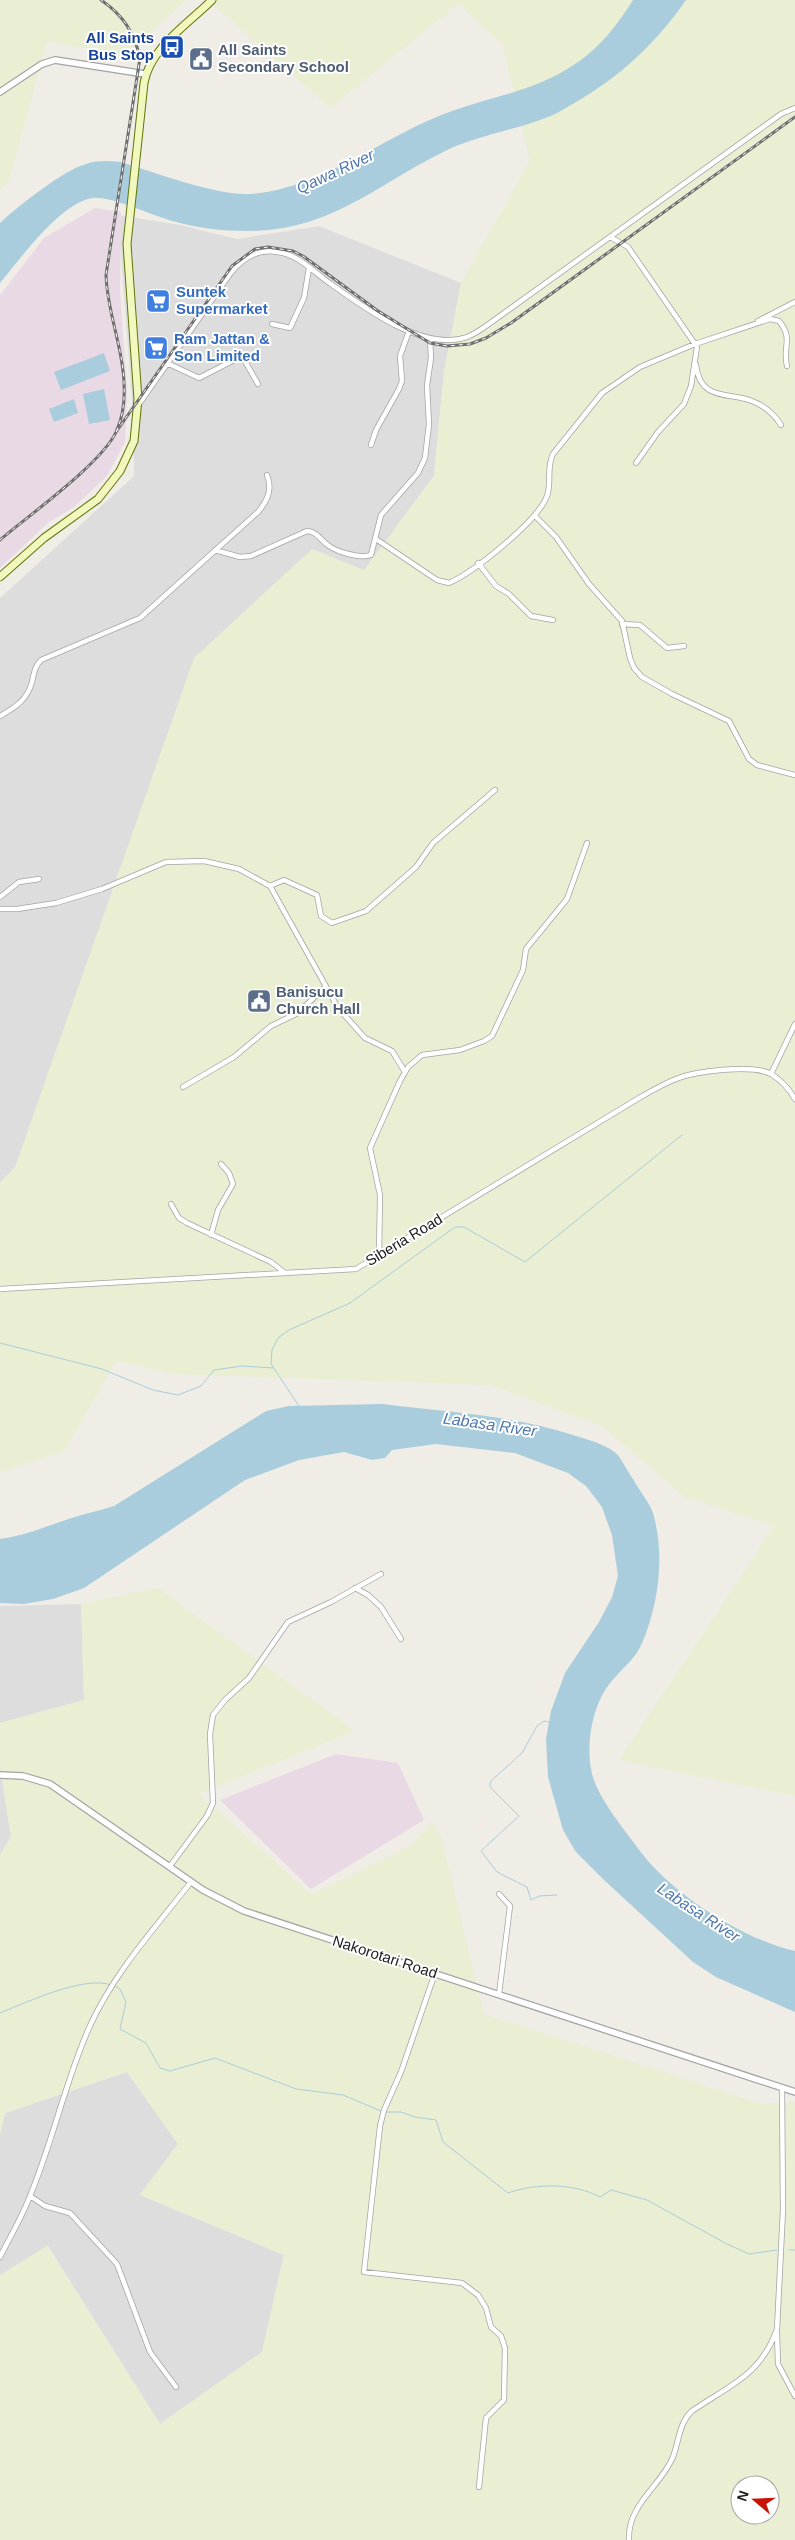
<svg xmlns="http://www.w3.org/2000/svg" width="795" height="2540" font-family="Helvetica,sans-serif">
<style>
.residential{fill:#dedddd}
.industrial{fill:#e9d9e5}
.farmland{fill:#eaeed3;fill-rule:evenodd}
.water{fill:#a9cddc}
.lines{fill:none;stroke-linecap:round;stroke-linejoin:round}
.stream{stroke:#a9cddc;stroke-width:1}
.minor-casing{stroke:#a4a4a4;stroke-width:6}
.tertiary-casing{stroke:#a4a4a4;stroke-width:8}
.secondary-casing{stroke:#627409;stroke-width:9}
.minor{stroke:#fff;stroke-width:4.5}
.tertiary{stroke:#fff;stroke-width:5.5}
.secondary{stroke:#f1f7bd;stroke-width:7}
.rail-casing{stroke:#6e6e6e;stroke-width:3}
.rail{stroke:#fff;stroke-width:1;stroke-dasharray:4;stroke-linecap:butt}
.labels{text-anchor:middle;stroke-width:4;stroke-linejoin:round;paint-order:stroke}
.transit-label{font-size:15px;font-weight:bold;fill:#164399;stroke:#fff;text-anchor:end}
.service-label{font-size:15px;font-weight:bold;fill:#4e5e75;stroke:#fff;text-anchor:start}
.shop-label{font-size:15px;font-weight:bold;fill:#366cbe;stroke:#fff;text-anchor:start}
.street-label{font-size:15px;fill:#202020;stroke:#fff}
.water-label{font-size:16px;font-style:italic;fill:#4f78ad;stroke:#fff}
</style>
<rect width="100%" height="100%" fill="#f0ede6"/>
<path class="residential" d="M118,215L180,225L237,239L319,226L461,283L444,372L434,476L401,520L15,1167L0,1183V598L134,476L133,414Z
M81,1604L84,1700L0,1723V1606Z
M0,1765L11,1837L0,1855Z
M127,2072L178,2144L140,2195L284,2255L262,2352L160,2424L48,2246L0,2275V2135L5,2113Z"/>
<path class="industrial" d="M95,208L121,212L120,291L127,393L125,442L107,476L74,507L49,522L0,568V295L44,238Z
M336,1754L398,1763L424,1820L311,1889L220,1800Z"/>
<path class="farmland" d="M0,0H186L127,55L47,42L9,181L0,190Z
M208,0H795V1796L619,1760L774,1526L683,1496L602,1426L490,1385L174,1374L116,1361L64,1451L0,1472V1183L15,1167L194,658L312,549L364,570L434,476L444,372L461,283L530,161L503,45L458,4L330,108Z
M158,1588L355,1731L199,1794L312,1895L412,1845L432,1821L441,1836L484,2014L762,2104L795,2101V2540H0V2275L47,2246L160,2424L262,2352L284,2255L140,2195L178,2144L127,2072L5,2113L0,2135V1855L11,1837L0,1765V1723L84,1700L81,1604ZM740,2485H770V2515H740Z"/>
<path class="water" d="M633,0H686C656,43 621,76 576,102C567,107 557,114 548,117C518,129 485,134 456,146C382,179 335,231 248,231C222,231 195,228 169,220C151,215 111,196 93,198C61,202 20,259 0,283V223C18,206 64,170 86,164C98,160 109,161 121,162C153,172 218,196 250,194C323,189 384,135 452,111C492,97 536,90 572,66C599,49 616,27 633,0Z
M104,353L110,371L61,390L54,372Z
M104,389L110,420L89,424L83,394Z
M74,399L78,413L54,422L49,409Z
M383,1404C447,1412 511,1415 573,1435C585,1439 602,1443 613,1451C621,1456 627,1471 633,1479C639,1490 649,1502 653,1513C665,1554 659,1602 643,1641C636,1659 622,1668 611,1682C593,1703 586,1742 591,1769C595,1795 624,1829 640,1851C672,1894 742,1939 795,1951V2012L716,1977L693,1962L604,1880L576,1852L563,1830L548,1777L546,1739L551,1711L565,1673L599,1622L612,1597L618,1576L612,1535L602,1507L586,1486L568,1473L515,1453L436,1444L392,1450L385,1458L372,1460L344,1452L299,1460L245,1480L84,1588L53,1599L24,1604L0,1603V1539C28,1535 46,1526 72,1518C86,1513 100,1511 114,1506L266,1411L289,1406Z"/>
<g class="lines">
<path class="stream" d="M0,1343L102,1369L153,1390L178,1395L201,1386L214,1370L242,1366L274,1368
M299,1406L271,1364L272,1350L278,1338L289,1330L350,1303L455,1227H464L525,1262L682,1135
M549,1722L544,1721L537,1726L522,1753L491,1781L490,1785L491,1788L519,1816L481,1851L497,1872L527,1887L531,1900L539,1896L557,1895
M115,1986L120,1989L126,2002L120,2029L146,2043L160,2068L170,2071L215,2058L296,2089L343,2095L381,2111
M0,2013C27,2002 85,1975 111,1985
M386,2112H401L415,2117L436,2120L443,2142L508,2193C536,2183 574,2183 600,2197L611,2190L647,2200L727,2244L749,2254L777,2250
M789,2250H795"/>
<defs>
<path id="minor" d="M610,237L628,247L697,347L691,386L684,404L658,432L636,463
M758,321L795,302
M272,324L290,328L304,298L309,268
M167,363L199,378L242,356L258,384
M696,365C700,401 728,392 752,401C765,406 774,414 781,425
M139,404L230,274C243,257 260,247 283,253C299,257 311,269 324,279C359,304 422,353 467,337C477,333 485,327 493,321L781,114L795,108
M371,445L376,430L399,389L402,381L400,356L409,331
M535,516L556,537L589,584L622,621L630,658L634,668L642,677L672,694L729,721L749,759L757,765L795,775
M376,539L437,580L449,583C474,572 538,521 547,496C552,482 546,468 553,454L602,393L640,367L695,344L770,319L779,321C794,339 782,347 787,366
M215,550L240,557L251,556L307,531C318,532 320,540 329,546C338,552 360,559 371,555L381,515L418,473L425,458L429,424L427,385L431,358L430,338
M478,563L496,586L509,594L531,616L553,620
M622,624L640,625L667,648L684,646
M0,716C16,707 27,700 32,682C34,673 35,666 41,660L140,618L258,512C267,501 273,490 267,475
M270,886L284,880L317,895L321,916L332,923L366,911L416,867L433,843L495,790
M0,897L19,882L39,879
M0,909H17L56,903L102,889L166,862L204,861L239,869L270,886L338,1008L365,1038L392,1051L405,1072
M771,1074L795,1024
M183,1087L234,1057L271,1026L298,1013L325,987
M171,1204L179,1218L187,1223L271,1262L285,1273
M211,1235L218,1210L233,1184L229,1173L221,1164
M379,1257L380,1195L370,1148L400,1081L408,1067L422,1055L460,1050L484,1041L492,1036L523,970L526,949L567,899L587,843
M0,1289L356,1269L639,1098C651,1091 663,1084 676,1079C696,1071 752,1064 771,1074C781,1080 789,1089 795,1099
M355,1588L368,1595L381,1607L401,1639
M170,1866L207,1816L213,1803L210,1734L213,1715L225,1700L249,1678L288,1622L331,1602L381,1574
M499,1894L510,1906L499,1994
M435,1973L401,2072L384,2110L380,2126L364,2272L462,2283L478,2295L486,2308L491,2327L501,2336L505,2348L504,2400L486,2418L479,2487
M30,2196L45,2206L70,2213L117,2264L150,2352L176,2387
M0,2257C10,2237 22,2217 30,2196C53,2141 65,2082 89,2028C113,1974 155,1928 191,1882
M777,2333L778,2364L795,2396
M629,2540C627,2505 661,2486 673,2457C679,2441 679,2423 692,2411C730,2385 761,2375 777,2329L783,2210L782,2088"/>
<path id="tertiary" d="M0,92L42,64L55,60L145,74
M0,1775L23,1776L50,1784L203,1890L244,1911L795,2092"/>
<path id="secondary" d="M0,577L44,538L98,499L120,471L134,441L138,399L127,244L144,83C150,48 188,24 212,0"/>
</defs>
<use href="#minor" class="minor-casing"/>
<use href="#tertiary" class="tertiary-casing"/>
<use href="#secondary" class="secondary-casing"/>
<use href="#minor" class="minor"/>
<use href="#tertiary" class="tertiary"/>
<use href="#secondary" class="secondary"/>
<defs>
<path id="rail" d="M116,432L232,266L255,249L268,247L293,251L303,256L378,311L430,343L447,346L470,344L486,338L511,323L795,117
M0,540C28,516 102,463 116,432C123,417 125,399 124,383C123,347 107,312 106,275L140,58C134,32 123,15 101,0"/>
</defs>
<use href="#rail" class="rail-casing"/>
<use href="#rail" class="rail"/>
</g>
<defs>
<symbol id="bus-square" viewBox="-11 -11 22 22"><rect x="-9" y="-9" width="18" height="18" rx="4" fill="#1a4fb4" stroke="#fff"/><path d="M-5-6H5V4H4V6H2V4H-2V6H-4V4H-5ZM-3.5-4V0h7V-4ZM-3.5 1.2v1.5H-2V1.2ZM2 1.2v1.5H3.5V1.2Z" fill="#fff"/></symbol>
<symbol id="civic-square" viewBox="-11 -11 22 22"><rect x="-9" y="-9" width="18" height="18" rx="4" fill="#5c6f8a" stroke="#fff"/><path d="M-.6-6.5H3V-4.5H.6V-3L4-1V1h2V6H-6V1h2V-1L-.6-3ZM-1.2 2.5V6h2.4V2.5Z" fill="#fff"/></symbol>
<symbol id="supermarket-square" viewBox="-11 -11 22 22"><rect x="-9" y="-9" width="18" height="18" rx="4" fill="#3f7fe0" stroke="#fff"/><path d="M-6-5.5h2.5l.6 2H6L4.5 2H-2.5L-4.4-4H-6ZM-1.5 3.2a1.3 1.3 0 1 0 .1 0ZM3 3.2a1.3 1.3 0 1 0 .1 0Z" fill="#fff"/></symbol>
</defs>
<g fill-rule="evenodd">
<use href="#bus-square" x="158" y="33" width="28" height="28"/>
<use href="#civic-square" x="187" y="45" width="28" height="28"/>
<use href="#supermarket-square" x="144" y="287" width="28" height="28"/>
<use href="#supermarket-square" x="142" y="334" width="28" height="28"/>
<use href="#civic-square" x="245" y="987" width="28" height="28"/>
</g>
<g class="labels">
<g class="transit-label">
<text x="154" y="43">All Saints<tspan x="154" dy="17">Bus Stop</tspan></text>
</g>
<g class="service-label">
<text x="218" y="55">All Saints<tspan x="218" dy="17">Secondary School</tspan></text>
<text x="276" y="997">Banisucu<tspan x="276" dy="17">Church Hall</tspan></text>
</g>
<g class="shop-label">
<text x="176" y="297">Suntek<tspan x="176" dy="17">Supermarket</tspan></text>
<text x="174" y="344">Ram Jattan &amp;<tspan x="174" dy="17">Son Limited</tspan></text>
</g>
<g class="street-label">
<text transform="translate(404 1240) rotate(-31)" y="5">Siberia Road</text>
<text transform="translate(385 1957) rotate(18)" y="5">Nakorotari Road</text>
</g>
<g class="water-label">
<text transform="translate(335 171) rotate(-25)" y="6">Qawa River</text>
<text transform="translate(490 1424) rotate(8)" y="6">Labasa River</text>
<text transform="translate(699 1912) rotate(33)" y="6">Labasa River</text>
</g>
</g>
<g transform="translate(755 2500) rotate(289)"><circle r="24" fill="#ffffff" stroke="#a6a6a6"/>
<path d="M0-4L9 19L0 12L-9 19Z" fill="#c81408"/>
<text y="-8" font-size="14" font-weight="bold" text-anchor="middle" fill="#202020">N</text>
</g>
</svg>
